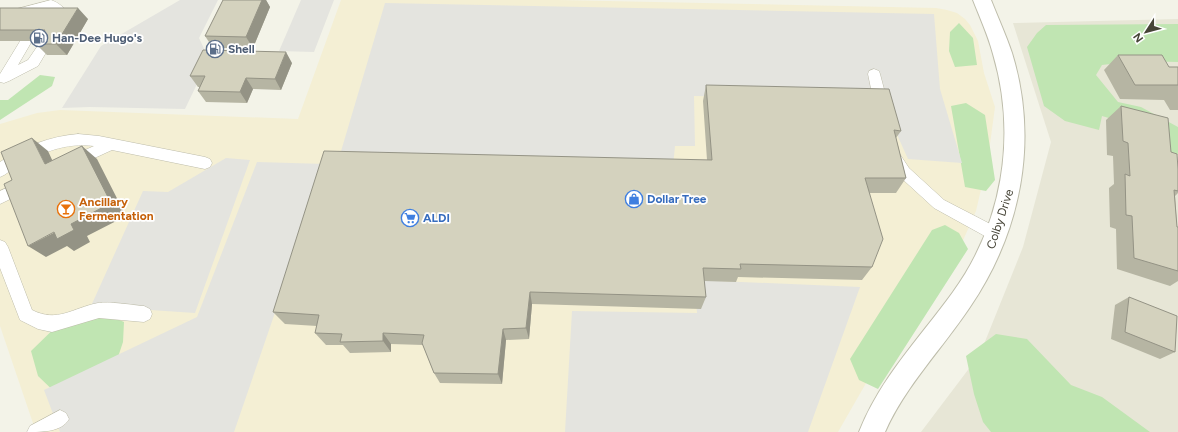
<svg xmlns="http://www.w3.org/2000/svg" width="1178" height="432" font-family="Figtree,sans-serif">
<style>
.residential{fill:#e7e6d6}
.commercial{fill:#f4efd4}
.green{fill:#c0e5b2}
.parking{fill:#e4e4df}
.lines{fill:none;stroke-linecap:round;stroke-linejoin:round}
.lane-casing{stroke:#bebdab;stroke-width:1}
.street-casing{stroke:#bebdab;stroke-width:2}
.lane{fill:#fff;fill-rule:evenodd}
.street{fill:#fff;fill-rule:evenodd}
.wall{fill:#b6b5a3}
.shaded-wall{fill:#949385}
.building{fill:#d4d2be;stroke:#949385}
.labels{text-anchor:middle;stroke-width:3.5;stroke-linejoin:round;paint-order:stroke}
.service-label{font-size:12px;font-weight:bold;fill:#4e5e75;stroke:#fff;text-anchor:start}
.shop-label{font-size:12px;font-weight:bold;fill:#366cbe;stroke:#fff;text-anchor:start}
.food-label{font-size:12px;font-weight:bold;fill:#c56008;stroke:#fff;text-anchor:start}
.street-label{font-size:12px;fill:#464437;stroke:#fff}
</style>
<rect width="100%" height="100%" fill="#f3f3e8"/>
<path class="residential" d="M1178,19V432H921L980,354L1023,247L1051,142L1013,23Z"/>
<path class="commercial" d="M341,0H558L936,8L947,10L957,13L965,19L970,25L978,41L984,73L995,107L988,159L976,211L953,263L873,371L838,432H36L0,326V124L37,113L60,110L298,119Z"/>
<path class="green" d="M959,23L973,38L977,65L955,67L949,51L950,32Z
M1178,24V62L1135,61L1102,65L1096,75L1118,102L1141,107L1178,127V155L1163,149L1159,133L1102,116L1099,130L1065,121L1044,106L1027,47L1037,33L1046,25Z
M40,75L55,77L52,86L0,120V100H8Z
M966,103L985,115L995,180L986,191L965,187L951,106Z
M945,225L959,233L968,249L878,389L859,380L850,359L932,230Z
M87,306L124,322L123,342L110,381L64,401L38,376L31,351L68,315Z
M996,334L1027,339L1071,385L1102,397L1150,432H991L983,422L974,394L966,356Z"/>
<path class="parking" d="M180,0H218L199,38L209,59L185,109L90,107L62,108L101,46Z
M301,0H334L314,52L279,51Z
M385,3L934,14L940,89L962,163L908,159L881,99L694,96L695,146H675L673,166L339,158Z
M226,158L250,160L195,313L91,306L143,191L168,192Z
M257,162L326,164L234,432H60L44,390L197,317Z
M695,280L860,287L808,432H565L572,311L697,313Z"/>
<g class="lines">
<defs>
<path id="lane" d="M51,0C58,2 66,9 70,15C66,21 64,24 57,22L55,19L57,16L49,9L17,17L13,16L11,13L13,10Z
M26,37L30,38L32,41L18,65L28,60L43,38L47,37L51,38L53,41L38,66L9,81L4,83L0,82V74L22,38Z
M874,69L879,71L880,74L889,108L887,112L882,113L877,112L875,108L868,74L869,71Z
M78,134L99,136L205,157L210,159L212,163L210,167L205,169L112,150L77,166L72,168L67,166L65,162L67,158L94,146C66,142 40,153 16,167C10,170 6,175 0,177V162C22,147 51,136 78,134Z
M894,151L899,153L909,168L944,200L1002,230L1005,235L1002,240L997,242L992,240L934,208L899,176L887,157L889,153Z
M26,179L31,181L33,185L31,189L0,204V191Z
M0,240L5,242L8,247L32,310C58,323 72,308 98,303C108,301 132,305 144,306L150,309L152,314L150,319L144,322L99,318L52,332L38,329L20,320L0,268Z
M60,410L66,413L69,419C62,432 42,432 27,432L30,426Z"/>
<path id="street" d="M973,0H991C998,18 1006,35 1012,53C1039,141 1021,232 970,307C942,349 906,385 885,432H859C881,377 919,339 953,292C1003,223 1017,135 993,54C988,35 980,18 973,0Z"/>
</defs>
<use href="#lane" class="lane-casing"/>
<use href="#street" class="street-casing"/>
<use href="#lane" class="lane"/>
<use href="#street" class="street"/>
</g>
<path class="wall" d="M223,0H266L270,7L253,48H213L205,36Z
M0,8L88,19L67,55H47L36,44L38,41H0Z
M1118,55L1169,67H1178V110H1170L1164,100L1120,99L1104,70Z
M292,63L281,90L253,89L247,103L206,102L198,91L200,87H198L190,76Z
M706,85L901,131L896,138L906,178L896,193H870L872,267L862,280L738,277L736,282L704,281L706,297L701,309L532,304L529,339L506,340L502,384L440,383L434,373L423,345L391,344V352L350,353L343,345H326L315,333L317,326L285,324L273,312L707,160L703,101Z
M1121,106L1171,152L1178,169V193L1175,196L1177,227H1178V281L1170,286L1117,269L1116,229L1110,227L1109,188L1114,184L1113,156L1107,155L1106,120Z
M1129,297L1175,352L1160,359L1111,339L1115,305Z"/>
<path class="shaded-wall" d="M262,0H266L270,7L253,48L246,37Z
M78,8L88,19L67,55L56,44Z
M286,52L292,63L281,90L275,79Z
M246,78L253,89L247,103L240,92Z
M32,138L48,151L60,177L45,164Z
M82,146L97,159L126,216L87,236L90,242L74,251L67,246L46,257L28,246L71,224Z
M530,292L532,304L529,339L526,328Z
M503,329L506,340L502,384L498,374Z
M383,333L391,344V352L383,341Z"/>
<path class="building" d="M223,0H262L246,37L205,36Z
M0,8H78L56,44H36L45,30H0Z
M203,50L286,52L275,79L246,78L240,92L198,91L205,76H190Z
M1118,55H1162L1169,67H1178V85H1135Z
M706,85L889,89L901,131L894,130L906,178H865L883,239L872,267L740,264L741,269L703,268L706,297L530,292L526,328L503,329L498,374L434,373L422,343L424,335L383,333V341L340,342L342,334L315,333L319,315L273,312L324,151L712,160Z
M1121,106L1168,118L1171,152L1177,154L1178,169V191L1174,190L1177,227H1178V271L1134,258L1132,216L1126,215L1125,174L1130,176L1128,143L1123,141Z
M32,138L45,164L82,146L111,203L71,224L74,230L57,239L54,232L28,246L4,184L12,180L1,152Z
M1129,297L1177,316L1175,352L1125,332Z"/>
<defs>
<symbol id="fuel-ring" viewBox="-11 -11 22 22"><circle r="9.5" fill="#fff" stroke="#5c6f8a" stroke-width="1.5"/><path d="M-5.5-6h7V0h2V4h1.3V-2.5L3-4.5l.8-.8L6-3V5H2.5V1h-1V6h-7ZM-4.2-4.7v3.2H.2V-4.7Z" fill="#5c6f8a"/></symbol>
<symbol id="shop-ring" viewBox="-11 -11 22 22"><circle r="9.5" fill="#fff" stroke="#3f7fe0" stroke-width="1.5"/><path d="M-5-2.5h2.3a2.7 3.5 0 0 1 5.4 0H5L5.5 6h-11ZM-1.5-2.5h3a1.5 2.3 0 0 0-3 0Z" fill="#3f7fe0"/></symbol>
<symbol id="bar-ring" viewBox="-11 -11 22 22"><circle r="9.5" fill="#fff" stroke="#e8710a" stroke-width="1.5"/><path d="M-6-5H6L.8 .8V4.5H3.5V6h-7V4.5H-.8V.8Z" fill="#e8710a"/></symbol>
<symbol id="supermarket-ring" viewBox="-11 -11 22 22"><circle r="9.5" fill="#fff" stroke="#3f7fe0" stroke-width="1.5"/><path d="M-6-5.5h2.5l.6 2H6L4.5 2H-2.5L-4.4-4H-6ZM-1.5 3.2a1.3 1.3 0 1 0 .1 0ZM3 3.2a1.3 1.3 0 1 0 .1 0Z" fill="#3f7fe0"/></symbol>
</defs>
<g fill-rule="evenodd">
<use href="#fuel-ring" x="29" y="28" width="20" height="20"/>
<use href="#fuel-ring" x="205" y="39" width="20" height="20"/>
<use href="#shop-ring" x="624" y="189" width="20" height="20"/>
<use href="#bar-ring" x="56" y="199" width="20" height="20"/>
<use href="#supermarket-ring" x="400" y="208" width="20" height="20"/>
</g>
<g class="labels">
<g class="service-label">
<text x="52" y="42">Han-Dee Hugo's</text>
<text x="228" y="53">Shell</text>
</g>
<g class="shop-label">
<text x="647" y="203">Dollar Tree</text>
<text x="423" y="222">ALDI</text>
</g>
<g class="food-label">
<text x="79" y="206">Ancillary<tspan x="79" dy="14">Fermentation</tspan></text>
</g>
<g class="street-label">
<text transform="translate(1000 219) rotate(-72)" y="4">Colby Drive</text>
</g>
</g>
<g transform="translate(1146 32) rotate(234)" stroke="#ffffff" stroke-width="3" paint-order="stroke">
<path d="M0-3L7 15L0 10L-7 15Z" fill="#464437"/>
<text y="-6" font-size="11" font-weight="bold" text-anchor="middle" fill="#464437">N</text>
</g>
</svg>
